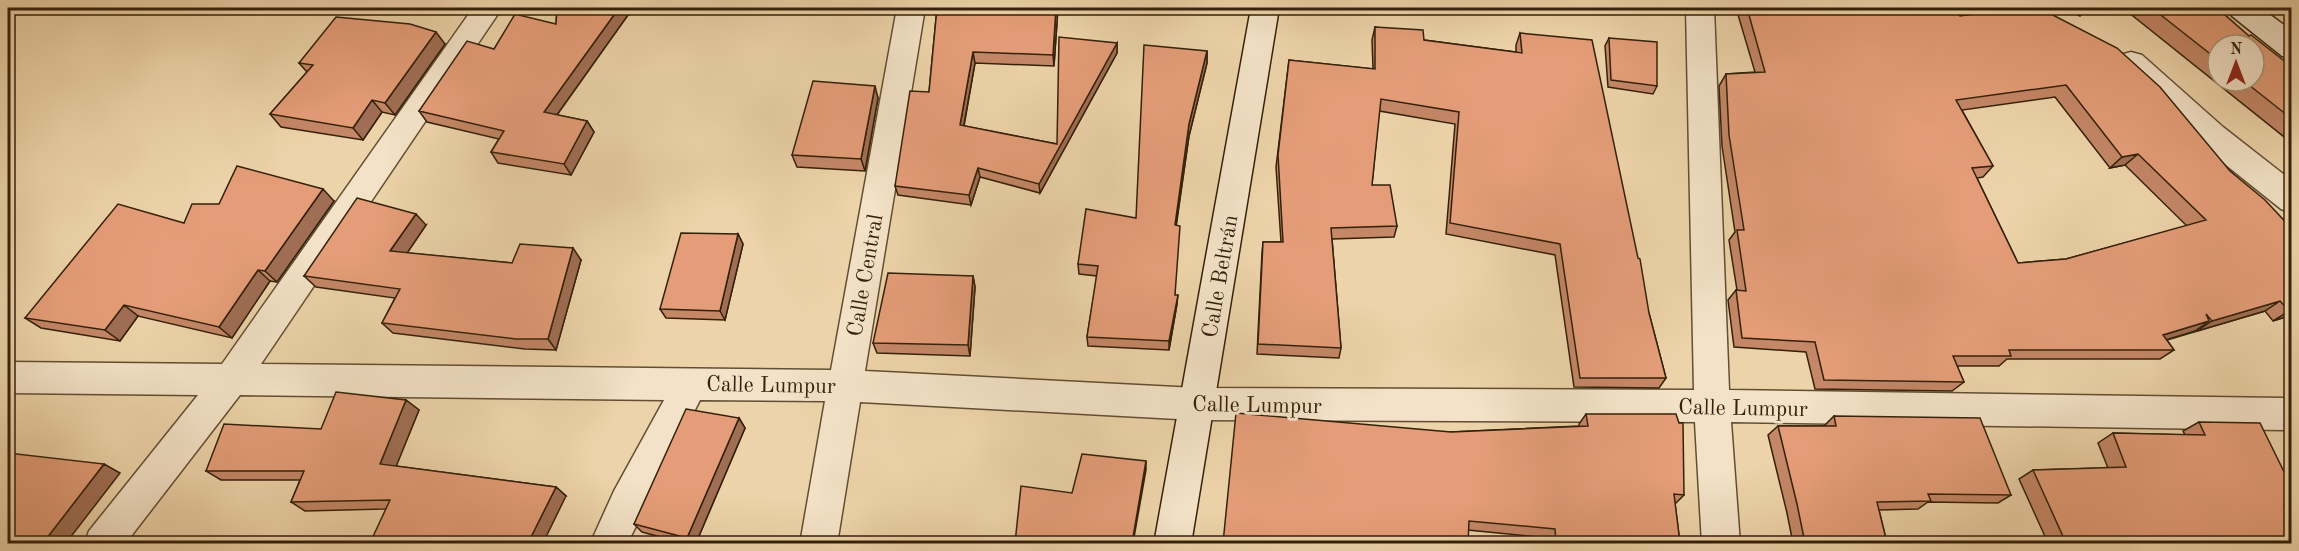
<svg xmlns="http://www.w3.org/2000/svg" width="2299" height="551" font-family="'Old Standard TT',serif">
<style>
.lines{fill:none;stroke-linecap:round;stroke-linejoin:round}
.street-casing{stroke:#624e32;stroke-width:3}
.secondary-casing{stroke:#34210a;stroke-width:3}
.street{fill:#f3e2c7;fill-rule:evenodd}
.secondary{fill:#f3e2c7;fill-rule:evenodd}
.wall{fill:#c48767;stroke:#34210a;stroke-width:1.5;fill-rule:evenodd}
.shaded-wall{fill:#a06e54;stroke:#34210a;stroke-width:1.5}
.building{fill:#e49d78;stroke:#34210a;stroke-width:1.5;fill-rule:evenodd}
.labels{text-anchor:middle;stroke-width:6;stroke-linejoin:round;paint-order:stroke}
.street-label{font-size:22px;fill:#34210a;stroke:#f3e2c7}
</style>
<rect width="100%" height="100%" fill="#edd3a9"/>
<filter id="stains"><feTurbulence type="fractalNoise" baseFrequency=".00333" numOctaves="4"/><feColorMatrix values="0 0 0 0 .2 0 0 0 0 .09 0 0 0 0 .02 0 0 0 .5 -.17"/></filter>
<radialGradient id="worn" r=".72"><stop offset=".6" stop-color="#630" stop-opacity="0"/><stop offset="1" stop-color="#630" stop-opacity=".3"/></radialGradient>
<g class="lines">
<defs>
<path id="street" d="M473,8H502L261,364L831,370L897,8H925L865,371L1196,388L1694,390L1686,8H1714L1729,390L2283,398L2292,401V427L2283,430L1731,422L1740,544H1702L1695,422L1196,420L860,402L837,544H800L825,401L700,400L627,544H590L614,491L664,400L240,395L125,544H84L89,531L198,395L8,393V362L222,364Z
M2131,52L2142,55L2223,127L2292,181V213L2281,209L2201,145L2120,71L2116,63L2120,55Z"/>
<path id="secondary" d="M1251,8H1279L1191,544H1154Z
M2228,8H2261L2292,31V59L2282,56L2232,16Z"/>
</defs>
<use href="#street" class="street-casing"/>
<use href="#secondary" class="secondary-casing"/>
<use href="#street" class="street"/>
<use href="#secondary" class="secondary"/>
</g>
<path class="wall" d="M557,8H633L557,115L587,121L594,132L571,175L498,163L491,152L499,139L427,122L419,111L494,49L556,24Z
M937,8H1058L1054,66L975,63L964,126L1057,144L1117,43V53L1040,193L980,177L971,205L898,195L895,186L929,92Z
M1736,8H1955L1960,16L2230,171L2292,229V315L2273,321L2265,311L2167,340L2174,350L2160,359H2007L1999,366H1957L1964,382L1952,391L1815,389L1806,352L1734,347L1728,300L1736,290H1737L1729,240L1735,232L1722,146L1719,86L1726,74L1755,72ZM2055,97L2110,168L2125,165L2187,226L2066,259L2018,263L1977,178L1983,177L1993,166L1962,110Z
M2063,8H2087L2080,16Z
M2123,8H2217L2249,36L2292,67V138L2288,140ZM2218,45L2254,81H2218Z
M1375,27L1424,40L1516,52V45L1520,33L1649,313L1666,378L1659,388L1574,387L1555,255L1446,234L1455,124L1379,111L1372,185L1397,226L1394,237L1332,239L1341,348L1339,358L1257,354L1262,253L1263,242H1281L1276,167L1289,60L1373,69L1372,40Z
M1609,38L1657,86L1653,94L1608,87L1605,46Z
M445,44L395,115L382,112L363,140L281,127L270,114L307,72L299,63Z
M1207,51V63L1189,136L1176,225L1175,295L1177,304L1169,350L1088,346L1087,337L1097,276L1079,274L1078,264L1136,218Z
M878,98L865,171L797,167L792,155Z
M334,201L277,282L270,281L232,338L138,316L120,341L41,328L25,318L184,223L219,204Z
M426,225L407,253L512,263L581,260L556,350L525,349L393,333L382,323L395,298L316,287L304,276Z
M738,234L743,244L725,320L666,318L660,309Z
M973,276L975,287L970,356L877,353L873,343Z
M406,400L419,410L396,466L556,487L566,496L385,509L305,511L291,502L300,480H221L206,471L321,429Z
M1586,414L1684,495L1675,504L1680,543H1548V538L1468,530L1451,432L1579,426V424Z
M1834,416L2011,495L1998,503L1928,502L1918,509L1879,510L1887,543H1793L1787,513L1768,435L1778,426H1824Z
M739,418L745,428L696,543H683L642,532L634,524Z
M2199,422L2292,488V510L2287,512L2292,543H2048L2019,479L2033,470L2108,468L2098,443L2113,433L2185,435L2183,431Z"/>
<path class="shaded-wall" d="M619,8H633L551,123L544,112Z
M1056,8H1058L1054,66L1053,55Z
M436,32L445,44L395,115L385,103Z
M1117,43V53L1040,193L1039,184Z
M1207,51V63L1189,136L1175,235V225L1189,124Z
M973,52L975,63L962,135L960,125Z
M875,86L878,98L865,171L861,159Z
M372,100L382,112L363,140L353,128Z
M587,121L594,132L571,175L564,164Z
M2138,154L2125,165L2110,168L2122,157Z
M978,168L980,177L971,205L969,195Z
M323,189L334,201L277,282L265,271Z
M416,214L426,225L401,262L390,251Z
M738,234L743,244L725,320L720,311Z
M573,248L581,260L556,350L548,339Z
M258,270L270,281L232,338L219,327Z
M973,276L975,287L970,356L968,345Z
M1178,295L1177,304L1169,350V341Z
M2280,301L2265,311L2197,331L2212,321Z
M124,305L138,316L120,341L105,330Z
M2292,310V315L2273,321L2289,311Z
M2209,321L2195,331L2149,345L2163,335Z
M406,400L419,410L393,474L380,464Z
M739,418L745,428L696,543H692L687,538Z
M1146,461V470L1133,543H1132Z
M104,464L120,473L66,543H43Z
M556,487L566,496L543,543H528Z"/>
<path class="building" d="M557,8H619L544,112L587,121L564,164L491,152L504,131L419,111L467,41L494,49L515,14L556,24Z
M937,8H1056L1053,55L973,52L960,125L1057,144L1059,37L1117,43L1039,184L978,168L969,195L895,186L910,91L929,92Z
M1747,8H1955L1960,16L2018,8H2031L2047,12L2117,48L2160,87L2230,171L2265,200L2292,229V310L2289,311L2280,301L2212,321L2206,314L2209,321L2163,335L2174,350H2009L2011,356H1953L1964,382L1824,380L1815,342L1742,338L1736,290L1746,291L1737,230H1744L1729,135L1726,74L1765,72ZM2066,85L2122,157L2138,154L2206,220L2066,259L2018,263L1972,168L1993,166L1956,100Z
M2152,8H2217L2249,36L2251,35L2292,67V119L2244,81H2254V45H2218V60Z
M336,17L410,24L436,32L385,103L372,100L353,128L270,114L313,65L299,63Z
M1375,27L1423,30L1424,40L1522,53L1520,33L1592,40L1638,258L1640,259L1649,313L1666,378H1580L1560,244L1450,223L1459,112L1381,99L1372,185H1390L1397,226L1331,228L1341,348L1258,344L1263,242H1283L1278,155L1289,60L1375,69Z
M1609,38L1657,42V86L1611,80Z
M1144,45L1207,51L1189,124L1175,225L1180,226L1175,295H1178L1169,341L1087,337L1098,266L1078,264L1086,209L1136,218Z
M813,81L875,86L861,159L792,155Z
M237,166L323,189L265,271L258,270L219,327L124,305L105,330L25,318L118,204L184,223L192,204H219Z
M357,198L416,214L390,251L512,263L520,244L573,248L548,339H516L382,323L400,289L304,276Z
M681,233L738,234L720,311L660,309Z
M888,273L973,276L968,345L873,343Z
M336,392L406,400L380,464L556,487L528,543H370L390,500L291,502L304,471H206L224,424L321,429Z
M686,409L739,418L687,538L634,524Z
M1236,413L1451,432L1588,426L1586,414H1676L1679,423H1683L1684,495L1674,494L1680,543H1556L1555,529L1469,521L1468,543H1223Z
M1834,416L1980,418L2011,495L1928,494L1931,501L1877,502L1887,543H1805L1797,504L1778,426H1836Z
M2199,422L2260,423L2292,488V506H2284L2292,521V543H2066L2033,470L2126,467L2113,433L2205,435Z
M8,453L104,464L43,543H8Z
M1082,454L1146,461L1132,543H1015L1021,486L1072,493Z"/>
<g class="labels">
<g class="street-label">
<text transform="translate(864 275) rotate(-80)" y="8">Calle Central</text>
<text transform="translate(1219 276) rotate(-80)" y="8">Calle Beltrán</text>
<text transform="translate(771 384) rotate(1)" y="8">Calle Lumpur</text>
<text transform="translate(1257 404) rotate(1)" y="8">Calle Lumpur</text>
<text transform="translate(1743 407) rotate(1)" y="8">Calle Lumpur</text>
</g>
</g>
<rect width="2299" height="551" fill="none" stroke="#edd3a9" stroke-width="30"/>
<rect x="9" y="9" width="2281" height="533" fill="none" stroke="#34210a" stroke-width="3"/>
<rect x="15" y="15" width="2269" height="521" fill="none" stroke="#34210a" stroke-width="1.5"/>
<g transform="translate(2236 63)"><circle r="28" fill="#f3e2c7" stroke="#a7957b" stroke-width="1.5"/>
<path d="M0-4.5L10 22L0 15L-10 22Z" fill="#8f2418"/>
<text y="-9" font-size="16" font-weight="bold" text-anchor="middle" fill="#34210a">N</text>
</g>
<rect width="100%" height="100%" filter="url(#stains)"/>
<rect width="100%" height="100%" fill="url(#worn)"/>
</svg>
